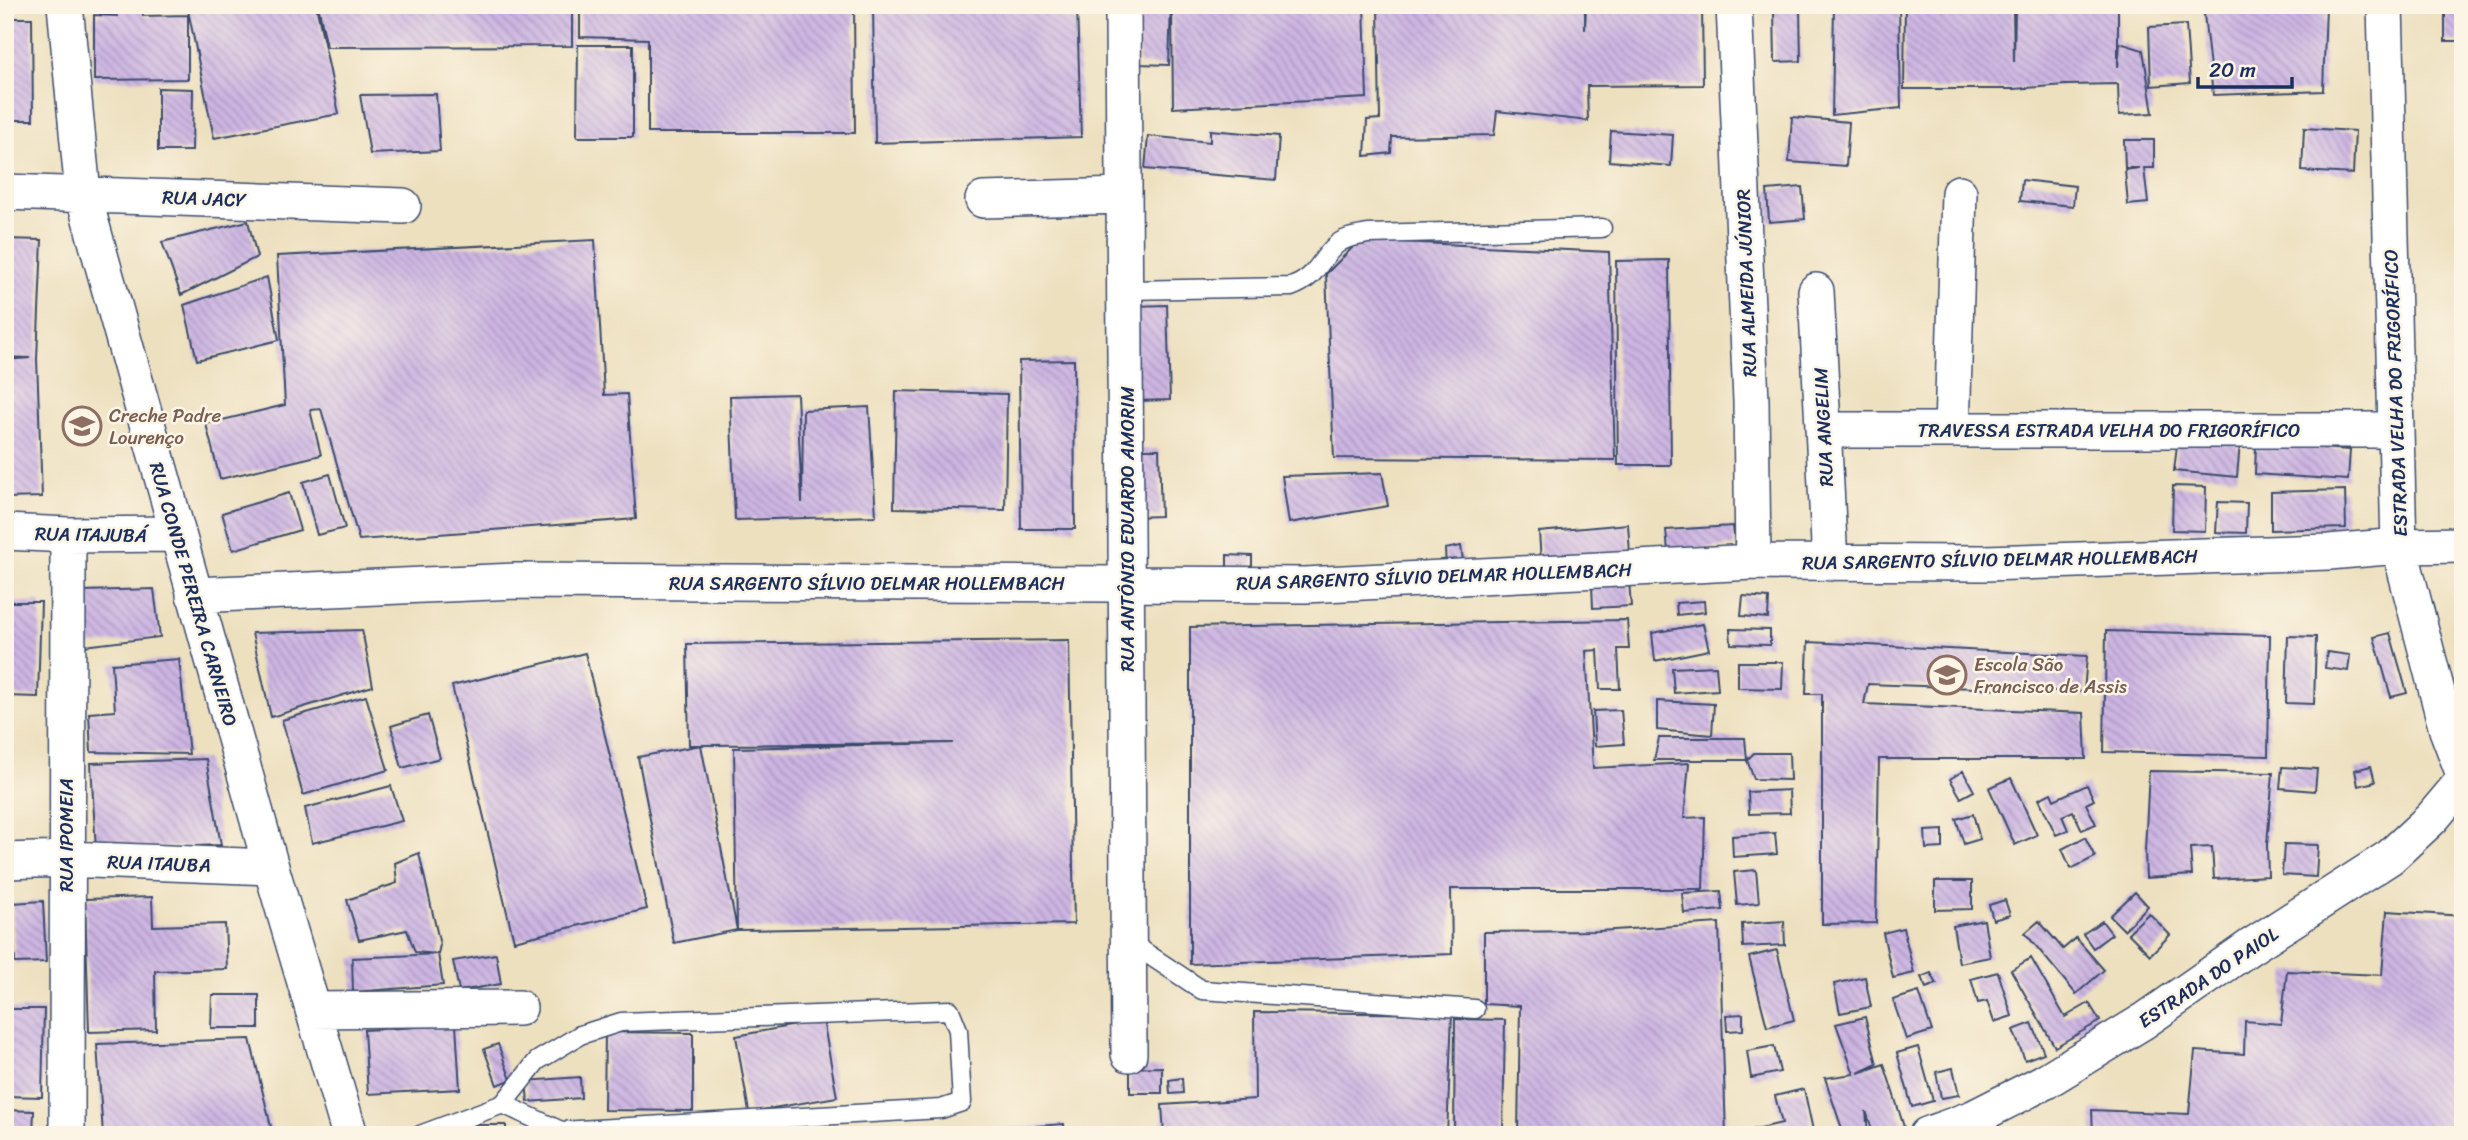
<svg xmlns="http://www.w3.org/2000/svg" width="2468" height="1140" font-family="Sriracha,sans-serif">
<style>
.building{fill:url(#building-back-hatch);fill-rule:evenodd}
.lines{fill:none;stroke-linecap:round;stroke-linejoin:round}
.service-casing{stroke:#3a4a6d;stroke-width:21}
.minor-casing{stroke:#3a4a6d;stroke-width:38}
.service{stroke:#fff;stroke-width:18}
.minor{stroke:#fff;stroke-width:35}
.labels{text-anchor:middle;stroke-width:5;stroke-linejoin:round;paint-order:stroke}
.street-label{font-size:19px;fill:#1b2f5e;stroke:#fcf5e5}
.education-label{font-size:19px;fill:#785e54;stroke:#fcf5e5;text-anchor:start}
</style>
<defs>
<pattern id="building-back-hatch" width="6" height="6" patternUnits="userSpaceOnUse" patternTransform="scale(1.75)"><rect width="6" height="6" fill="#cdb6e3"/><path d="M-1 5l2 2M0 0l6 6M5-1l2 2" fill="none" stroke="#a694bb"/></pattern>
</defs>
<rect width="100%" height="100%" fill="#fcf5e5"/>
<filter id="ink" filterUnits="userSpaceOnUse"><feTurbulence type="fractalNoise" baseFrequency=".0143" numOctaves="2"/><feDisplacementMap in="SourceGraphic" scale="14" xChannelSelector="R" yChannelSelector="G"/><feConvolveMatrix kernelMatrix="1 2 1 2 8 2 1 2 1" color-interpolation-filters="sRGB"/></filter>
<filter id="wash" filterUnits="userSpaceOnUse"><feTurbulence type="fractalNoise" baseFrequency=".00686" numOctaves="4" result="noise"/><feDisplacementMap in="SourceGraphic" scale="28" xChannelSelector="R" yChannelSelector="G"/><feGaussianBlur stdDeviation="1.57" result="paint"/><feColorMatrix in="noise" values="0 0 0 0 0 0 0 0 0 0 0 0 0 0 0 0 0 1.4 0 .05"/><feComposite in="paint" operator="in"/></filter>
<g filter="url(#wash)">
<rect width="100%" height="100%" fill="#ede0bf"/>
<g id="blocks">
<path class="building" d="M100,5H142L143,16L188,15V79L94,80V15L118,16L100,14Z
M187,5H316L339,114L214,138Z
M318,5H572V46L327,47Z
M580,5H854L855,133H648V39L580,37Z
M873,5H1077L1081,137L875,143Z
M1138,5H1171L1169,65L1139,64Z
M1172,5H1364L1367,98L1173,108Z
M1378,5H1585V30L1586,5H1702L1703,85L1587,86L1588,121L1497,111L1494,135L1392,137L1391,153L1365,156L1367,120L1380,119Z
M1834,5H1899L1901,108L1832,115Z
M1905,5H2013L2014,62L2015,5H2095L2118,9V67L2120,43L2143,50L2153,113L2119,115L2118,84L2065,85L2014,89H1904Z
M2203,5H2326L2323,91L2213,95Z
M2445,5H2463V41H2445Z
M1774,9H1800L1801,61L1775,62Z
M5,18H32L33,120H5Z
M2186,25L2190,83L2151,86L2149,27Z
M578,45H633V137H577Z
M158,88L193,89L192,151H158Z
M436,94L440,151L370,154L360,95Z
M1792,117L1849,122L1846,166L1789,162Z
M2304,128L2355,131L2353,174L2302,171Z
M1210,130L1279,136L1276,180L1145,169L1148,136L1210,142Z
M1611,131L1673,135L1671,166L1609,161Z
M2124,140H2154V168H2144L2148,203L2128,205L2125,170L2139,168H2125Z
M2022,180L2075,186L2073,206L2020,201Z
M1802,187L1805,219L1769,222L1767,190Z
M248,221L257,257L181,295L162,242Z
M5,239L42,240L37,359L42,497L5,498V360L30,358L5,357Z
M595,240L604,395L627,394L636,519L359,540L321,409L310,410L321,455L220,479L206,424L285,405L277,256Z
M1360,240L1609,252L1615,460L1334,458L1326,274Z
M1669,260L1671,465H1618L1616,261Z
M267,277L279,340L197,360L184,305Z
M1167,305L1170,400L1134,401L1131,306Z
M1074,360L1075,529H1021L1019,361Z
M896,391L1007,394L1005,510L894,508Z
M797,394L802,503L803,410L869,407L876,516L735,520L730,396Z
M2178,437L2240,443L2237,477L2174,471Z
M2256,444L2350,450L2348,480L2255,474Z
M1131,449H1159L1161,516L1133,517Z
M1382,473L1388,506L1289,523L1282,476Z
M330,474L345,528L317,535L303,482Z
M2173,486L2206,487L2205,531L2172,530Z
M2345,490L2346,528L2271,530V492Z
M289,493L300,530L233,550L222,513Z
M2218,502L2247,503L2246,533L2216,532Z
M1628,524L1630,554L1541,562L1539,532Z
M1733,526L1735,546L1668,551L1666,530Z
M1461,546L1464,568H1446L1445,549Z
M1227,555L1252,556V574H1227Z
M1629,581L1631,606L1593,608L1592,584Z
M154,589L160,637L84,646L83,591Z
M1743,596L1769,598L1768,618L1741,616Z
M1704,601L1705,612L1677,615L1676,603Z
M5,602H41L38,697L5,696Z
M1627,620L1629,649H1618L1620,689H1600L1598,650L1586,651L1593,768L1689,763L1684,818L1705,817L1703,889H1451L1452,954L1190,964V627Z
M1703,624L1709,650L1655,661L1652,633Z
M1730,629L1770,630V645L1731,644Z
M362,630L373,686L271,717L252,633Z
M2106,631L2270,635L2268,756L2104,752Z
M2390,633L2407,693L2391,697L2374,637Z
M2288,636L2316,637L2314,704L2286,703Z
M1069,640L1074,924L737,930L674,943L638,757L701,745H689L687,644ZM953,743L734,748L737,930L701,745Z
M1808,642L2087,656L2084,692L1868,684L1864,704L2084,713L2086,759H1879L1876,923L1822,924V694H1806Z
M2327,652L2350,655L2348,671L2325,668Z
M585,653L647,909L514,941L452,686Z
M179,659L189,754L91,752L89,713L115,711L112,664Z
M1738,662H1783L1782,689L1738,688Z
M1716,666L1718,690L1674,693L1672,668Z
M366,696L388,770L303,795L282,720Z
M1657,701L1714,704L1712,735L1657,730Z
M1621,710L1624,744L1595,746L1593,711Z
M428,715L440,758L402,768L391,726Z
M1659,738H1745L1747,760L1754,753H1789L1790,780L1754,779L1747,760H1654Z
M206,759L221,845L96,850L91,763Z
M2371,766L2375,782L2358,786L2355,770Z
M2282,767L2317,769L2315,791L2280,788Z
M1963,771L1974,791L1961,798L1950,779Z
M2149,771L2273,773L2267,845L2268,876L2214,879L2212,847L2190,848L2192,875L2146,878L2145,851Z
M2011,778L2037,835L2015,845L1989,788Z
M2087,785L2094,800L2086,804L2096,824L2082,830L2073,811L2062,816L2068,830L2056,835L2039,799L2051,793L2054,800Z
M391,786L402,821L312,843L305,808Z
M1789,790L1790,813L1749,814L1748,792Z
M1973,814L1980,839L1964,844L1956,819Z
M1943,830V848L1926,849L1925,831Z
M1775,833L1777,854L1733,857L1732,836Z
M2085,837L2095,857L2071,869L2062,849Z
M2284,844L2318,845L2316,877L2282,875Z
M419,853L440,945L438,954L415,952L407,930L359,940L347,900L397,883L395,863Z
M1756,870L1759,903L1737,905L1734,872Z
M1935,881H1972V909L1935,910Z
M1721,891L1723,910L1684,913L1682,893Z
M2135,892L2148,906L2124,930L2110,916Z
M152,897L153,926L225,924L227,969L155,971L156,1030L89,1032L85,899Z
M2005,900L2010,915L1993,920L1989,905Z
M43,901L46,962L15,963L12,903Z
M2387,911L2463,916V1135H2093L2092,1110L2189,1114L2195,1051L2244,1054L2245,1021L2281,1024L2287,971L2382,975Z
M2149,913L2170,935L2150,955L2128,933Z
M1984,920L1990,957L1959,963L1953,926Z
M1784,921L1785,945L1743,947L1742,924Z
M2039,921L2063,949L2076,938L2104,970L2076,994L2025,933Z
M2102,921L2112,934L2093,948L2083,934Z
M1719,923L1726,1135H1518L1520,1006L1484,1004V932L1599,931Z
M1903,928L1914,973L1893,978L1883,933Z
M1777,950L1794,1020L1767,1027L1749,957Z
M438,954L443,985L353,992L352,958Z
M496,954L501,984L459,991L453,961Z
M2031,958L2065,1017L2089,1003L2100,1021L2055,1047L2011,970Z
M1998,972L2012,1016L1994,1022L1987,1001L1978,1003L1971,979Z
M1931,973L1937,984L1926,988L1921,977Z
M1865,977L1871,1007L1840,1013L1834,984Z
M1919,992L1932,1031L1906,1039L1893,1000Z
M212,995H259V1028H211Z
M5,1009H44L42,1097L5,1096Z
M1254,1012L1452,1014L1447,1135H1164L1162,1105L1255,1099Z
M1743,1014V1030L1727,1031L1726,1015Z
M1865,1017L1877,1064L1858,1073L1884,1064L1904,1127L1874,1135L1866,1111L1868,1134L1844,1135L1825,1078L1854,1074L1836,1024Z
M1455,1019L1505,1020L1503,1135H1454Z
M823,1020L837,1097L749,1112L736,1036Z
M2032,1023L2044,1053L2025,1060L2013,1030Z
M456,1025L460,1089L368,1094L364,1030Z
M605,1032L693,1033V1111L604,1110Z
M250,1039L273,1135H103L97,1044Z
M498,1044L511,1080L497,1085L484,1049Z
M1774,1046L1780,1072L1751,1078L1747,1051Z
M1918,1047L1933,1101L1912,1107L1897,1053Z
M1162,1067V1093H1130V1068Z
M1953,1068L1959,1095L1941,1098L1936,1072Z
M580,1077L581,1098L528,1102L526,1081Z
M1182,1078L1183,1093L1170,1094L1169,1080Z
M1804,1089L1814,1135H1754L1752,1130L1782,1123L1775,1096Z
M5,1110L34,1111L33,1135H5Z
M1064,1124L1065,1135H963V1131Z
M470,1125H506V1135H470Z"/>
</g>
</g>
<g filter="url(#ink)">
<use href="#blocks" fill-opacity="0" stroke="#3a4a6d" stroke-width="2"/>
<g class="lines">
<defs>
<path id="service" d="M1125,290L1291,287C1317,278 1319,260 1336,245C1345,237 1357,236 1368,234L1602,228
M1128,941L1202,990L1475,1009
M420,1135L503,1104L537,1061L580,1035L621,1022L950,1010L958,1030L962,1102L941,1109L561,1131L503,1104"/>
<path id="minor" d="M65,5L83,194L271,867L350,1135
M1123,5L1129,1054
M1734,5L1751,401L1753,562
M2385,5L2399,546L2447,730L2463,772
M5,192L403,206
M983,200L1124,196
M1816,291L1830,563
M1824,430H2395
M1952,430L1959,193
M5,532L68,535L177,534
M194,595L516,581L1305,585L1753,562L1985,563L2329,552L2399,546L2463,545
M5,861L66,859L271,867
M313,1010L519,1008
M67,1135L68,535
M1927,1135L1973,1118L2044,1082L2144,1021L2250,947L2390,857L2432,818L2463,781"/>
</defs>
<use href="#service" class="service-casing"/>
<use href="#minor" class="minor-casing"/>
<use href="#service" class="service"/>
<use href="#minor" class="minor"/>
</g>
</g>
<defs>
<symbol id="school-ring" viewBox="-11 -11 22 22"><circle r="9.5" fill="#fcf5e5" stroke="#8d6e63" stroke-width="1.5"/><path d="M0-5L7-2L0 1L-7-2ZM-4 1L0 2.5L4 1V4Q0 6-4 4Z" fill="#8d6e63"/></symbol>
</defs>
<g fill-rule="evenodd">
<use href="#school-ring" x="60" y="404" width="44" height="44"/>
<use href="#school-ring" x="1925" y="653" width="44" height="44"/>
</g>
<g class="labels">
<g class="street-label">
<text transform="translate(204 198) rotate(2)" y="7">RUA JACY</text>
<text transform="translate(1746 283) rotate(-92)" y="7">RUA ALMEIDA JÚNIOR</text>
<text transform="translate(2395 393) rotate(-92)" y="7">ESTRADA VELHA DO FRIGORÍFICO</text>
<text transform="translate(1823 427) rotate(-93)" y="7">RUA ANGELIM</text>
<text x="2109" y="437">TRAVESSA ESTRADA VELHA DO FRIGORÍFICO</text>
<text transform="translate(1127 529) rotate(-90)" y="7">RUA ANTÔNIO EDUARDO AMORIM</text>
<text transform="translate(91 534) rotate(1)" y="7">RUA ITAJUBÁ</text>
<text transform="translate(2000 559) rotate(-1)" y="7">RUA SARGENTO SÍLVIO DELMAR HOLLEMBACH</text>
<text transform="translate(1434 576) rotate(-2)" y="7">RUA SARGENTO SÍLVIO DELMAR HOLLEMBACH</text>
<text x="867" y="590">RUA SARGENTO SÍLVIO DELMAR HOLLEMBACH</text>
<text transform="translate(194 594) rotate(74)" y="7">RUA CONDE PEREIRA CARNEIRO</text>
<text transform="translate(66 835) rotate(-90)" y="7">RUA IPOMEIA</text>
<text transform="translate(159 863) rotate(2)" y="7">RUA ITAUBA</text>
<text transform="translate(2208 977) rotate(-34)" y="7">ESTRADA DO PAIOL</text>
</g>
<g class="education-label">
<text x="109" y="422">Creche Padre<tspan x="109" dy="22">Lourenço</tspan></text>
<text x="1974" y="671">Escola São<tspan x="1974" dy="22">Francisco de Assis</tspan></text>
</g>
</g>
<rect width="2468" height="1140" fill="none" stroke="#fcf5e5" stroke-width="28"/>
<path d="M2198 77v10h94v-10" fill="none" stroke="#1b2f5e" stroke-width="3.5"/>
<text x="2209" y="77" font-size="21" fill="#1b2f5e" stroke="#fcf5e5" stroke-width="5" paint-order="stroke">20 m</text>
</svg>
